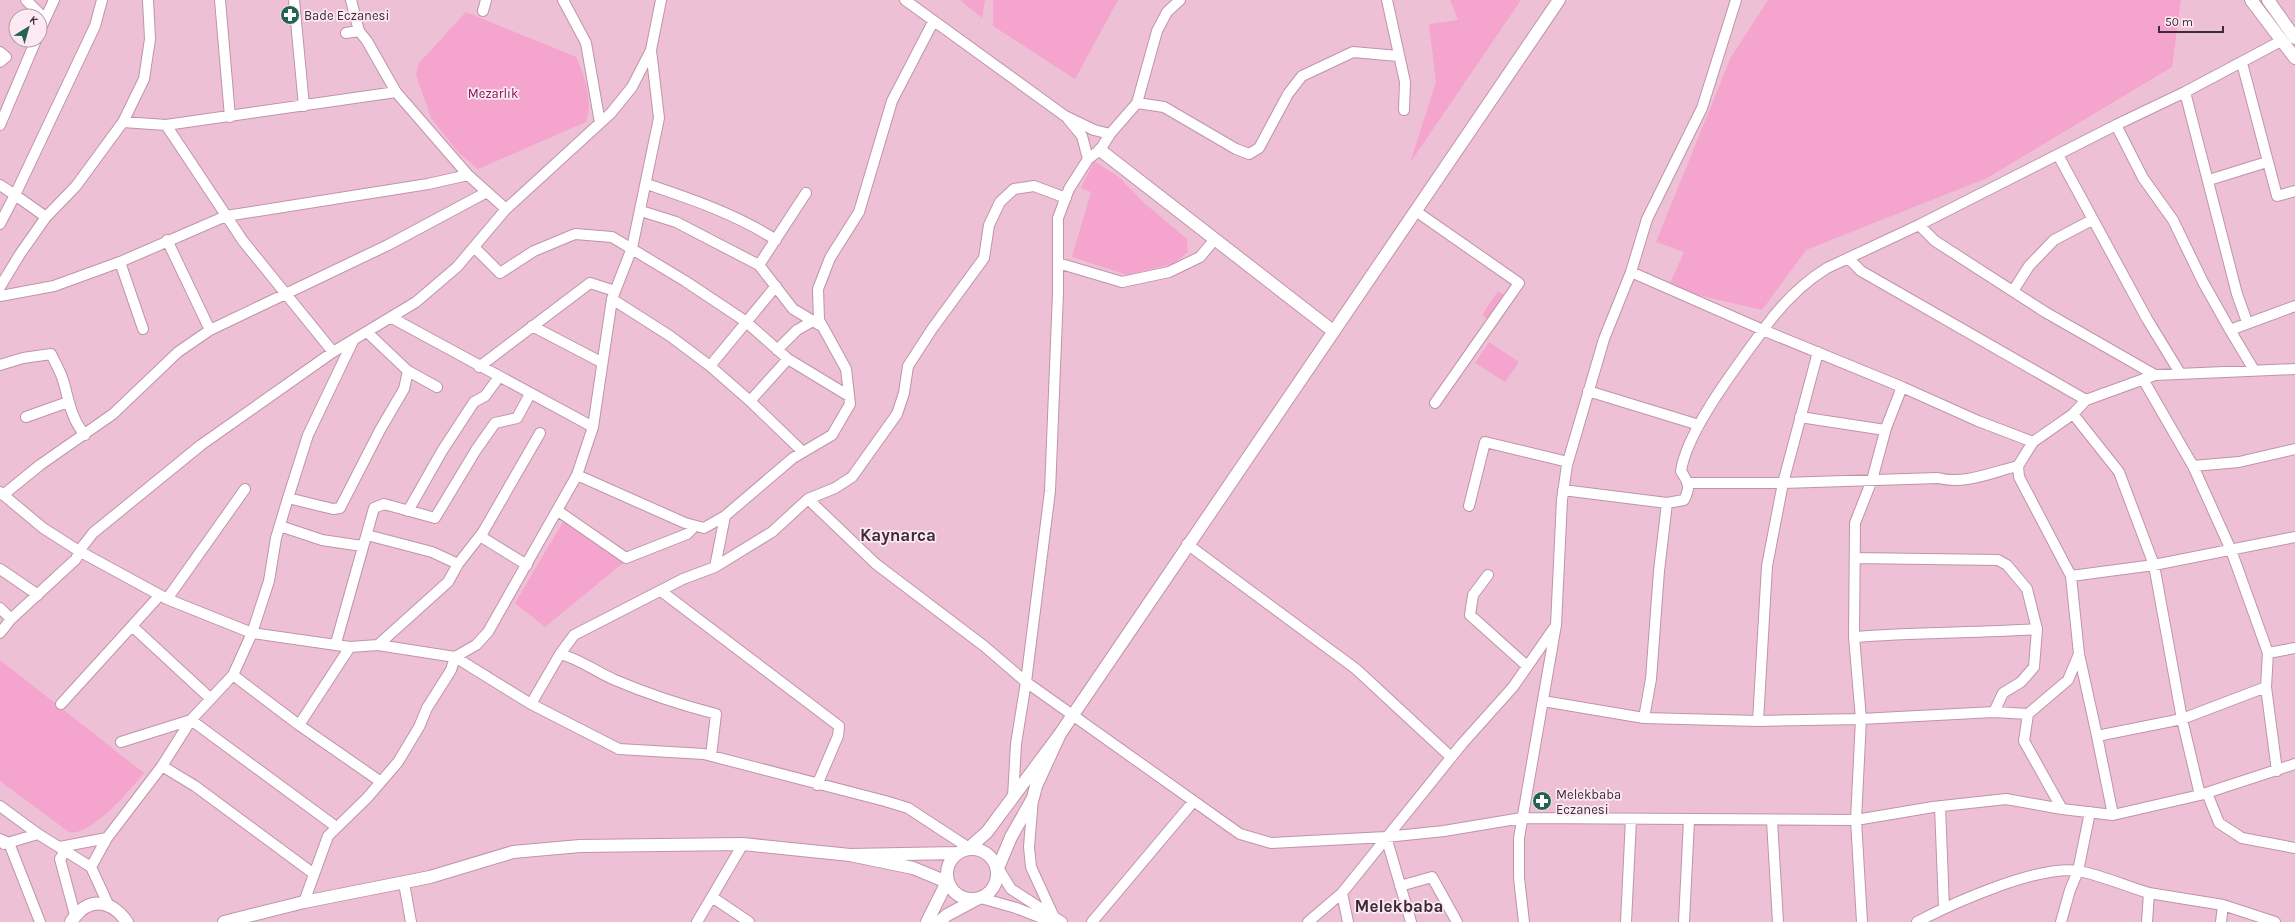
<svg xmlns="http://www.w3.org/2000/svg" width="2295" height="922" font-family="Karla,sans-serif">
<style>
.green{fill:#f4a4cd}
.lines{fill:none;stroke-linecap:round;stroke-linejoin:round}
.minor-casing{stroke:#bf94aa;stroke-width:12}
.major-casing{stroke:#bf94aa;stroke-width:14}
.minor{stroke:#fff;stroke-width:10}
.major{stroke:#fff;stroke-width:12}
.labels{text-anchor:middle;stroke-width:3.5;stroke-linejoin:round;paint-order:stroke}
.poi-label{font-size:13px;fill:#3d2c35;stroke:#fce9f2;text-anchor:start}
.park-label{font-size:13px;fill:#84175c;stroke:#fce9f2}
.district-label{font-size:17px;font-weight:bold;fill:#3d2c35;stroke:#fce9f2}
</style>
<rect width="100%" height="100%" fill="#edc0d5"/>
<path class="green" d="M960,0H985L982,18Z
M993,0H1118L1075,79L993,26Z
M1450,0H1521L1410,163L1436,82L1429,24L1458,20Z
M1768,0H2181L2172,67L1987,178L1806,250L1762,310L1668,288L1684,252L1656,242L1731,57Z
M466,12L576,57C585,77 593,100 586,122L478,169L458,152L431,118L416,75L419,63Z
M1094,161L1119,177L1143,202L1187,239L1188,252L1173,264L1127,275L1072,257L1091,192L1081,188Z
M1498,291L1504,295L1488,319L1482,315Z
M1489,342L1519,362L1505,382L1475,363Z
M563,522L623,563L545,627L515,603Z
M0,660L144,773C130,790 91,837 69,832L0,781Z"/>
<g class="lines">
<defs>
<path id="minor" d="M26,0L45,19
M220,0L230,117
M294,0L304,106
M351,0L359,31L367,41L396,92
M563,0L586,43L600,123
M905,0L1065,116L1094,130L1110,134
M1387,0L1405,82L1404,110
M483,11L486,0
M40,30L54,0
M346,33L359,31
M0,52L6,57L0,62
M2242,63L2277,196L2295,191
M2185,92L2237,294L2247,322
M1137,103L1164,107L1236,149L1249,154L1259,148L1288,94L1302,76L1353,52L1398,56
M1068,119L1082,136L1088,159
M123,122L166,125L396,92L468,175L506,209
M0,125L36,40
M166,125L243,241L333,352
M2116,125L2143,178L2173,220L2203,282L2230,330L2295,306
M2058,155L2147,319L2180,373
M2209,180L2267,162
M647,184C691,199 736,214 776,240
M0,185L15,195L95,26L102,0
M641,211L676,222L759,265L793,309L823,327
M1417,212L1519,283L1435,403
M0,224L15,195L46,217
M1919,225L1935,241L2045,312L2155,375
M167,240L210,330
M474,247L500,273L534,251L575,234L612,237L685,281L745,321L788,359L849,396
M1848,258L1861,271L2086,400
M120,262L143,329
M1058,263L1122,282L1169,272L1200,257L1215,239
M759,265L806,193
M1631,272L1763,330C1781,305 1801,284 1827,268L1919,225L2116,125L2185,92L2281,41
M0,287L20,254L46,217L76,186L123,122L144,79L150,39L148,0
M2013,291L2029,266L2054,240L2092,220
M0,296L54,286L120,262L226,216L428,184L468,175
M612,299L670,336L710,366L750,401
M392,318L593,427
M532,326L601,362
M2230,330L2254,370
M777,350L797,330L813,321
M788,359L750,401L803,452
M0,365L23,358L51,354C55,362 60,371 63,380C69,400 71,419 85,435
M710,366L776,286
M479,367L590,283L615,291
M408,371L437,387
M2144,381L2193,466L2231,550L2268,653L2266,687L2277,771
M1588,391L1699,425
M2073,414L2119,472L2154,565L2182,719L2200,795
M26,417L68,402
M1800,417L1885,430
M2193,466L2239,462L2295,449
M577,475L685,523L704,528L725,516L793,458L832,435L850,404L846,369L819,320L818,289L830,258L859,212L892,101L933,22
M1689,483H1783L1938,478C1965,485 1992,472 2018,466
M1563,490L1667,503
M0,492L43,528L79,551L167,599L252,633L269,581L276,538L288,498L333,509L340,508L380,430L404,389L408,371L367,332
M3,495L40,465L113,414L178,352L210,330L388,245L487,192
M288,498L308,435L353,341
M808,499L876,564L984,646L1026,682L1240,834L1271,843L1386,837L1444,831L1522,818L1856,820L1933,807L2006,799L2062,809L2113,815L2200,795L2295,764
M1469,506L1485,442L1568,462
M408,511L442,451L474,402L485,396L499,377
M558,511L626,558L687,534L695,526
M280,526L322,540L362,546
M367,535L432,552L458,564L483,532L540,433
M480,536L527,565
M1187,544L1356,669L1451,757
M1855,558L1998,560L2007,565L2027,589L2037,629L2034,667L2021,682L2003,693L1994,712
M715,567L772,532L808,499L835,488L852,477L897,414L904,393L908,366L932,329L984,258L989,225L1000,202L1014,189L1034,186L1066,198
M0,569L38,595
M1488,575L1473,595L1470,615L1527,666
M2071,576L2154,565L2295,537
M661,591L839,726L838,736L817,785
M167,599L245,489
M0,608L11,619
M132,626L160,595
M0,633L11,619L76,559L79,551L93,533L201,445L333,352L416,302L457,267L506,209L611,113L632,87L651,50L661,0
M1854,637C1915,632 1976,633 2037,629
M336,643L374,508L384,504L435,518L476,450L495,423L517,418L530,394
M378,645L448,582L458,564
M2268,653L2295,648
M560,654C580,659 596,672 615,680C648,694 681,705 716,714L711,756
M2079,654L2097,736
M233,675L299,725L381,782
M1543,701L1644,718L1758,721L1861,719L1994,712L2028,714L2068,680L2079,654L2071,576L2019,477L2018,466L2033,442L2073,414L2086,400L2155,375L2295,369
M61,704L132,626L211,699
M531,704L560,654L574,635L683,579L715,567L725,516
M2028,714L2024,741L2062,809
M1644,718L1651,679L1659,571L1667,503L1684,500C1691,487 1688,482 1681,471C1687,430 1738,365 1763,330L1902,387
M1758,721L1767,566L1783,483L1818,352
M299,725L350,647
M121,742L191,720L335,826
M162,766L195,786L314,874
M2207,793L2219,823L2242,838L2295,848
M1013,797L1016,744L1026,682L1050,491L1058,293V218L1069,189L1088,159L1100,150L1110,134L1137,103L1157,31L1167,12L1180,0
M1033,798L1029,847L1031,867L1054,917
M0,806L38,834L91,867L108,904
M1940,806L1944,908
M2113,815L2097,736L2182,719L2266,687
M1772,821L1778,922
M1386,837L1411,922
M0,839L9,843L40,922
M4,844L38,834
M60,847L107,838L162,766L191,720L233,675L252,633L350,647L378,645L455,657L531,704L619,749L704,754L885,801L908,808L969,848
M65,851L60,859L75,915
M91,867L107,838
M998,868L1011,889L1062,922
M404,883L411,922
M1400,886L1432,877L1457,922
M1342,893L1348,922
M712,897L749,922
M981,898L1016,908L1052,922
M304,902L328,836L367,798L398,762L419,727L427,708L451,670L455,657L476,645L488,632L577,475L593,427L612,299L632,248L659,118L651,50
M697,922L743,844
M1092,922L1193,802
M1308,922L1342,893L1462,744L1513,687L1554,628
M1524,922L1519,878V838L1556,625L1562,500L1567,465L1604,339L1631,272L1647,219L1702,108L1736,0
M1626,922L1631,819
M1684,922L1689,820
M1862,922L1856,820L1861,719L1854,637L1855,523L1872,480L1886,428L1902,387L1978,421L2033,442
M1917,922C1953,903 2040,864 2079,871C2103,876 2126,886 2149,893
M2061,922L2070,890L2078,871L2090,812
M2147,922L2149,893L2223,905L2275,922
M2221,922L2223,905"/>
<path id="major" d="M2251,0L2295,58
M2268,0L2295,38
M1100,150L1333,331
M1060,734L1559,0
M969,848L987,832L1060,734L1036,786L1033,798L1011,837L998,868
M947 874a25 25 0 1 1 50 0a25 25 0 1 1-50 0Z
M71,922C87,897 110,898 127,922
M224,922L304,902L430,877L513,852L580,846L743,844L850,855
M927,922L947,882L913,868L850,855L957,853
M939,922L947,915L977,899"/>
</defs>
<use href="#minor" class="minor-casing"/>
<use href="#major" class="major-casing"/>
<use href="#minor" class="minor"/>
<use href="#major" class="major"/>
</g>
<defs>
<symbol id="pharmacy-disc" viewBox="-11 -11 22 22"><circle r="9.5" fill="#26634e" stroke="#fce9f2"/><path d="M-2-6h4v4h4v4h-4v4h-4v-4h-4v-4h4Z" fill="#fff"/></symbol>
</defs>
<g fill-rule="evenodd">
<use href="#pharmacy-disc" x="279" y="4" width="22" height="22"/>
<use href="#pharmacy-disc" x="1531" y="790" width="22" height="22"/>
</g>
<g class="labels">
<g class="poi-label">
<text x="304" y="20">Bade Eczanesi</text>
<text x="1556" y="799">Melekbaba<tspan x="1556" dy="15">Eczanesi</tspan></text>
</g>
<g class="park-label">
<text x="493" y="98">Mezarlık</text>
</g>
<g class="district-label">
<text x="898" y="541">Kaynarca</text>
<text x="1399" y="912">Melekbaba</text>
</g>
</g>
<g transform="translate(28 28) rotate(37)"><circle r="19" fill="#fce9f2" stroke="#b09da6"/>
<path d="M0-3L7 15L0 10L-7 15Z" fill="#26634e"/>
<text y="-6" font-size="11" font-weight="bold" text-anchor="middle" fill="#3d2c35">K</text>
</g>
<path d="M2159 26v6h64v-6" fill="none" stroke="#3d2c35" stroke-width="2"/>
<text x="2165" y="26" font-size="12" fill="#3d2c35" stroke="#fce9f2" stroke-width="3" paint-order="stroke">50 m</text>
</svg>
